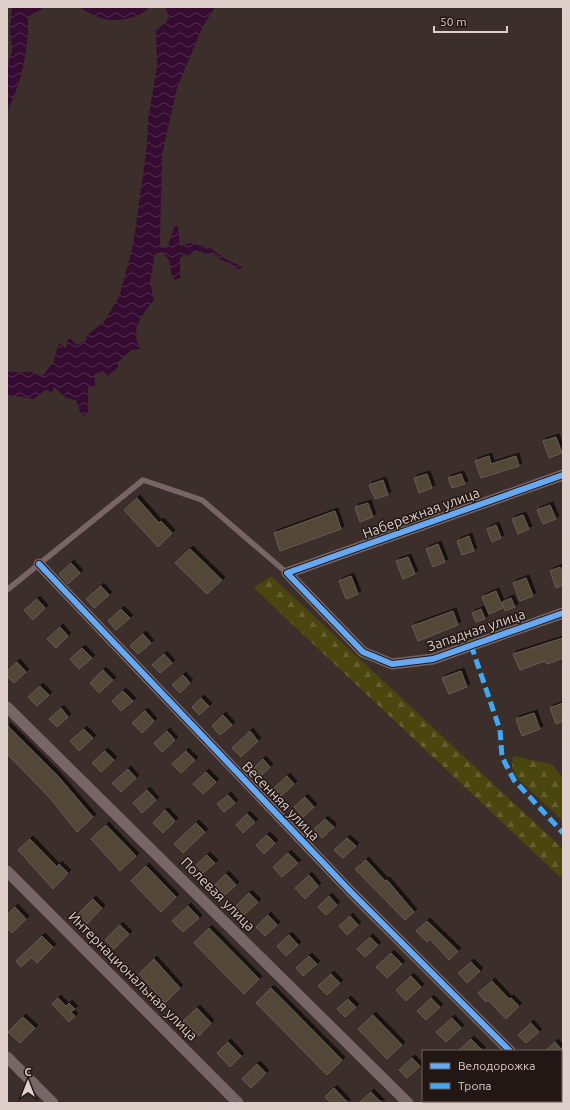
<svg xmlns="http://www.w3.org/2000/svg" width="570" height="1110" font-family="Ubuntu,sans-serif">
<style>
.forest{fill:url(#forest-firs)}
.water{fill:url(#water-waves)}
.building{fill:#534637;stroke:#655c56;filter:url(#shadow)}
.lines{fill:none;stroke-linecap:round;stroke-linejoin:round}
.lane{stroke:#786567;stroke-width:5.5}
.street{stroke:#786567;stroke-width:11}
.quiet{stroke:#3fa9f5;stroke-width:5;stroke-dasharray:10 5;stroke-linecap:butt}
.cycleway-casing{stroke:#221714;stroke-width:8}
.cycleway{stroke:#66a8f1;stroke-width:6}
.labels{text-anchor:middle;stroke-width:3;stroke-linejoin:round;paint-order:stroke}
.street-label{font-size:14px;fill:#decfca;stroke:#221714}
</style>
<defs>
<pattern id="forest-firs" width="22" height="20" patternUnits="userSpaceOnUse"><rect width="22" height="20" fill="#4b450e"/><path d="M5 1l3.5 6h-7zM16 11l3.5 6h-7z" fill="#645f30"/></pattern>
<pattern id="water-waves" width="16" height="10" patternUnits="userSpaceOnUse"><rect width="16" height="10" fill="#360b32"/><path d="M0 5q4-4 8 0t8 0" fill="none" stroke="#532e4e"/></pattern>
<filter id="shadow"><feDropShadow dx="3" dy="-3" stdDeviation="0" flood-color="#0009"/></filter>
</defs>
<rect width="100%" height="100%" fill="#3c2f2b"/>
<path class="forest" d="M271,576L563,849V876L560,877L254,588Z
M513,756L551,764L563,778V821L516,777L512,766Z"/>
<path class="water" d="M12,7H45L28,17C29,53 21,81 7,113V68L12,51L10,28Z
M79,7H150C146,10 142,14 137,16C114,24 99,20 79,7Z
M163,7H215L202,28L177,88L162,155L160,247L167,248L175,225L178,226L180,246L191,243L201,246L203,244L206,249L210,248L225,259L241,266L242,268L237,269L211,253L207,254L195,250L188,256L186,254L180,258V278L175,280L172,276L169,260L162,252L155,254L150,283L154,300C141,316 130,329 140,349L131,350L118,362V367L108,376L103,371L94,375L96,387H88V412L85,416L81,414L76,400L66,398L54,387L52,392L45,390L34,399L7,395V372H32L42,377L54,361L58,345L61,344L65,348L67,346L68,339H71L76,345L86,341L87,335L104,322L119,297L133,246L147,146L148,119L157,67L156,31L169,19L166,8Z"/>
<path class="building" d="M556,437L562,453L549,458L543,441Z
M489,456L491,464L516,456L519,466L481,478L475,461Z
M427,474L432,488L419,493L414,478Z
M461,474L465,484L452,488L448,478Z
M383,480L388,495L375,499L369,485Z
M137,498L159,523L161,521L172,533L158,547L124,510Z
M368,503L373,517L360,522L355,507Z
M550,505L556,519L543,524L537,510Z
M335,511L341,529L280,551L274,533Z
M523,515L529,529L518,534L512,519Z
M496,525L501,538L492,542L487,529Z
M469,536L474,551L462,555L457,541Z
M438,544L445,562L433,567L426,549Z
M190,549L222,580L207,594L175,563Z
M408,557L415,574L403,579L396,561Z
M71,563L80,573L68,584L59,574Z
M560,567L563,574V585L556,588L550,571Z
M351,576L358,594L346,599L339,581Z
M526,578L533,596L520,601L513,583Z
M101,586L109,595L94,608L86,599Z
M496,591L503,608L489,614L482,597Z
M511,598L515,607L505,611L502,602Z
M37,599L45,608L33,620L24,610Z
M121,609L130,618L116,630L108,621Z
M481,609L485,619L476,622L472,613Z
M453,611L458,625L418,641L412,626Z
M60,627L68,636L56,648L47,639Z
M143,634L151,643L138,654L130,646Z
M563,638V658L547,664L545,661L520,670L513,654Z
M82,648L92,658L79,669L70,659Z
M164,654L172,663L160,673L152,665Z
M17,662L26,672L14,683L7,676V671Z
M103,670L113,680L99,693L90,683Z
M461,671L467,687L449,694L442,678Z
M183,675L190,683L180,693L172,685Z
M40,686L49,695L37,706L28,697Z
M123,691L133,701L121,711L112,701Z
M201,698L209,706L199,715L192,707Z
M563,703V721L556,724L550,708Z
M61,708L68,717L57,727L49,719Z
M145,711L154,721L142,733L132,723Z
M534,713L540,729L522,736L516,719Z
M223,715L232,725L220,735L212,726Z
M7,725L57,775L93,817L77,832L50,798L7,754Z
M84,729L93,738L79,751L70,741Z
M167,731L175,740L162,752L154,743Z
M250,731L258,741L241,757L232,748Z
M105,751L114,760L101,772L92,763Z
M186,751L195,760L181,773L172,764Z
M263,759L270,767L261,776L254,768Z
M128,769L136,778L121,792L112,783Z
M206,772L216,782L203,794L193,784Z
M287,776L294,784L281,796L274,788Z
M147,790L156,800L142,813L133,803Z
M228,795L235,803L224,812L217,804Z
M305,797L314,807L303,817L294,807Z
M165,810L175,821L163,833L153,823Z
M247,814L255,822L243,833L236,825Z
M325,819L334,827L322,838L314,829Z
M196,823L205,832L183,853L174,844Z
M106,825L136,856L120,871L91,839Z
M267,835L275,843L264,854L256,845Z
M347,838L356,846L343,858L334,850Z
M30,839L57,867L59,864L68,873L53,889L18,850Z
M288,853L298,863L282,877L273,867Z
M207,855L215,863L203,873L196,865Z
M366,860L385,881L387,880L414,912L405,920L355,869Z
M146,866L176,897L161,912L131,881Z
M226,874L236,885L225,895L215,885Z
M309,875L318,886L305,899L295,888Z
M249,893L258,902L244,915L236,906Z
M329,896L337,905L326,915L318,907Z
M93,899L102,908L87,924L78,914Z
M188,906L199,918L183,932L172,921Z
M15,907L26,919L12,933L7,928V915Z
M268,915L277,925L265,936L256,927Z
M350,916L358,925L347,935L339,926Z
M427,921L458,951L449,960L430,939L427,942L416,931Z
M120,925L129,934L114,949L105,940Z
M209,928L259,979L244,994L194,943Z
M289,935L298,945L286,956L277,946Z
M42,936L53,947L37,963L32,957L21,967L16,961Z
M370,937L378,945L365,957L357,949Z
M391,953L402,964L387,978L376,967Z
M309,956L317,964L303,976L296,968Z
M154,959L180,988L165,1003L139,974Z
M471,962L480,971L467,983L458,973Z
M331,974L340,983L327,995L318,986Z
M411,976L421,987L406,1001L396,990Z
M492,981L509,999L511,998L519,1006L506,1019L488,1000L486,1002L478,993Z
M271,988L342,1060L327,1075L256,1003Z
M58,998L66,1006L69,1003L75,1009L71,1012L75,1016L69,1022L52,1004Z
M431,998L440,1007L426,1020L417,1011Z
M348,999L356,1007L345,1017L337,1009Z
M197,1008L211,1023L199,1036L183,1021Z
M373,1015L402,1045L387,1059L358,1029Z
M23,1017L35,1028L20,1043L8,1032Z
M452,1018L461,1028L446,1042L436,1032Z
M531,1023L539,1032L526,1043L518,1035Z
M471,1039L483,1051H458Z
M228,1042L241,1056L230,1067L217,1053Z
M555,1042L563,1051H545Z
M412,1058L420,1066L407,1078L399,1070Z
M257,1064L266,1073L251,1088L242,1079Z
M334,1088L348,1103H331L325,1097Z
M371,1092L382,1103H359Z"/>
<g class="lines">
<path class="lane" d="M7,590L143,480L202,500L287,573"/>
<path class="street" d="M563,475L287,573L363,652L392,664L433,659L563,613
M39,564L351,892L510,1051
M7,707L408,1103
M7,871L238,1103
M7,1057L53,1103
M560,1101L562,1103"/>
<path class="quiet" d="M471,645L500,730L502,757L514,780L563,833"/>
<defs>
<path id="cycleway" d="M563,475L287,573L363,652L392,664L433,659L563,613
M39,564L351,892L510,1051"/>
</defs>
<use href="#cycleway" class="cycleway-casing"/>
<use href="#cycleway" class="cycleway"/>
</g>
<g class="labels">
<g class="street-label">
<text transform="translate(421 513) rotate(-20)" y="5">Набережная улица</text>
<text transform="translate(476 630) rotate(-19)" y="5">Западная улица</text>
<text transform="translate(281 801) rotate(46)" y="5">Весенняя улица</text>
<text transform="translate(218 894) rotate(45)" y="5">Полевая улица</text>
<text transform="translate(133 976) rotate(45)" y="5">Интернациональная улица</text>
</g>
</g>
<rect width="570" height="1110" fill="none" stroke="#decfca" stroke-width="16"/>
<rect x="422" y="1050" width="140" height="52" fill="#221714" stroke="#6d615d"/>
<rect x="430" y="1063" width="20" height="6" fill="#66a8f1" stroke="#6d615d"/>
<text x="458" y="1070" font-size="12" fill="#decfca">Велодорожка</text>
<rect x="430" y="1083" width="20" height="6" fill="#3fa9f5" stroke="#6d615d"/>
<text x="458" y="1090" font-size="12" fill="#decfca">Тропа</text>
<g transform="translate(28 1082)" stroke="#221714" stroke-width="3" paint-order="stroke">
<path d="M0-3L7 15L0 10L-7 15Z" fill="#decfca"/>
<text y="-6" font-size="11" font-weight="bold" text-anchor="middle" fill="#decfca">С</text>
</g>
<path d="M434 26v6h73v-6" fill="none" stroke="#decfca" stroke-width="2"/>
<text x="440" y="26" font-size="12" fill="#decfca" stroke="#221714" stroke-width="3" paint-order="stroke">50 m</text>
</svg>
